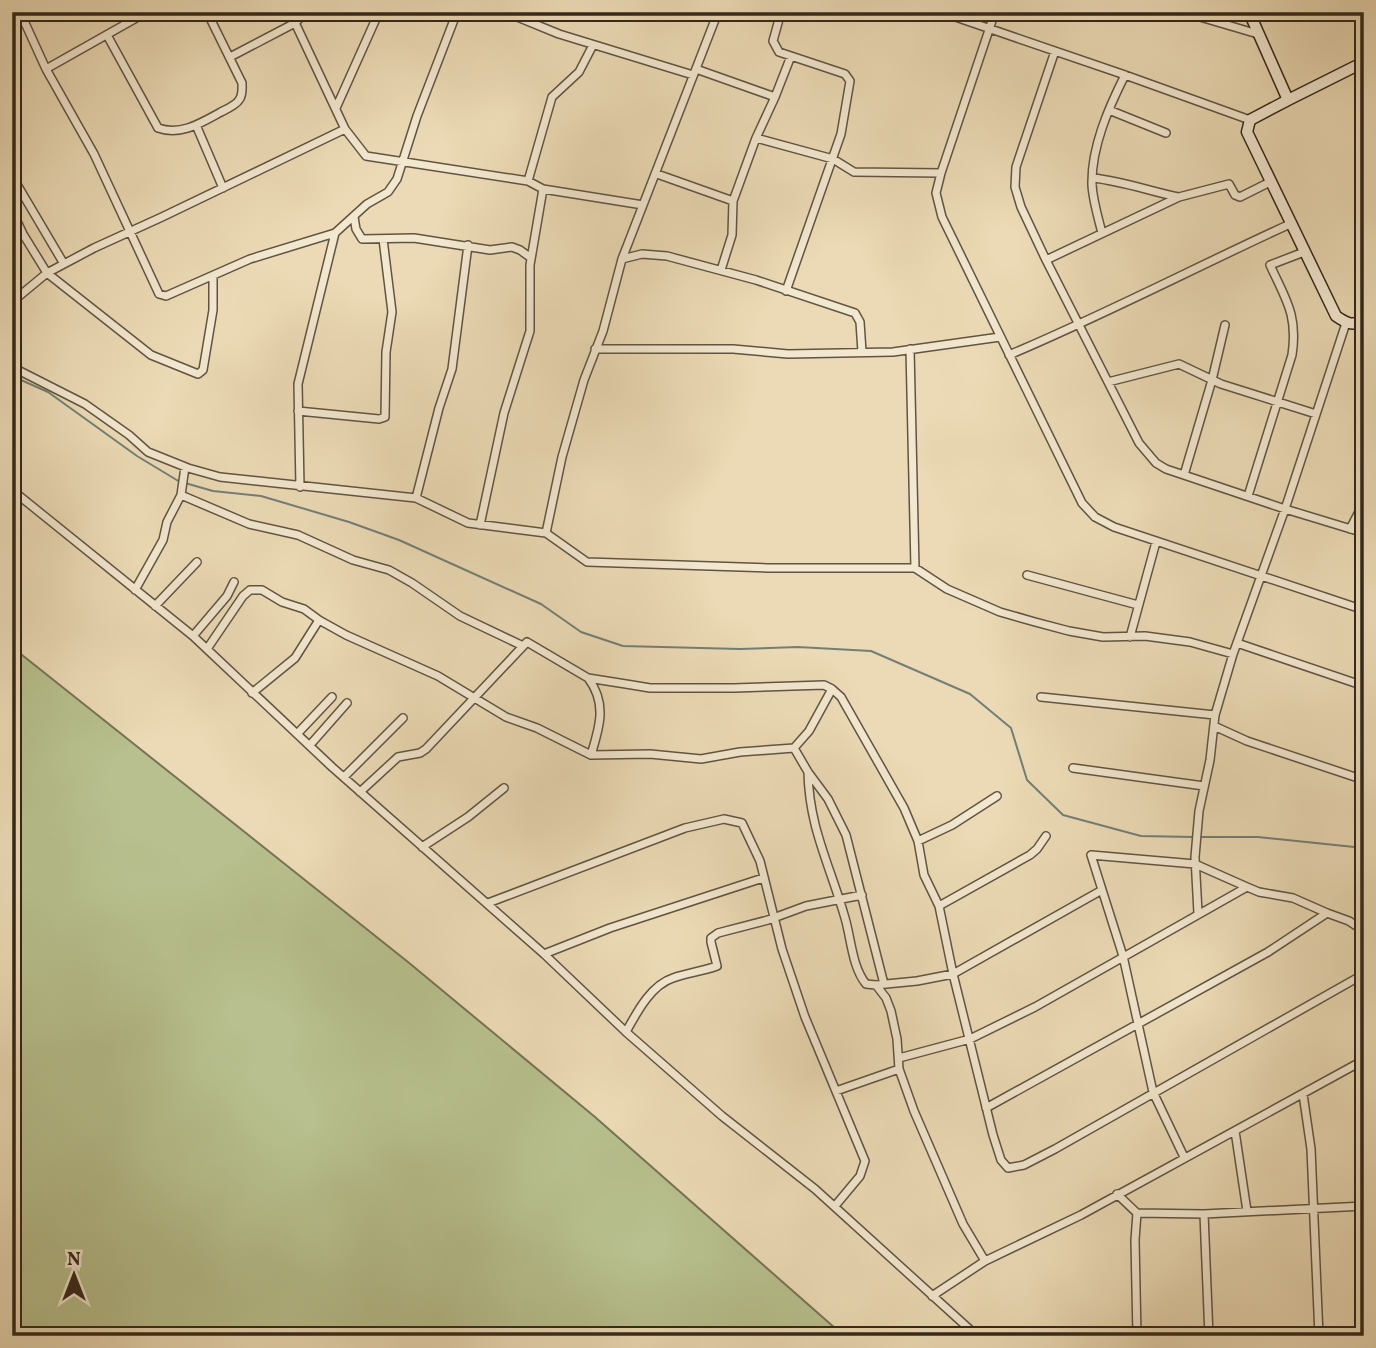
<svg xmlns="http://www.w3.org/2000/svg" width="1376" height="1348" font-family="Vollkorn,serif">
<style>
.green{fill:#b7c08e;stroke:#757454;stroke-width:2}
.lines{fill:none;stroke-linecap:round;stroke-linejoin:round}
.stream{stroke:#717f77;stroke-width:2}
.street-casing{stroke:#615442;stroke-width:10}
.secondary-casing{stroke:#33271b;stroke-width:13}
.street{stroke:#f2e7cf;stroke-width:7}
.secondary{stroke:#f2e7cf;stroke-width:10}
</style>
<rect width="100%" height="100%" fill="#ebdab5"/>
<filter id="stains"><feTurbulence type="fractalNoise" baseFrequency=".00286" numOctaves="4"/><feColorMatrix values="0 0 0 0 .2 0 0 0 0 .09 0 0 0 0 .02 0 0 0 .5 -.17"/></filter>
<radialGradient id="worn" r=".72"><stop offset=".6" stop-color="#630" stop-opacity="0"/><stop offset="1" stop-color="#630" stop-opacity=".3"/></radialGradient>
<path class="green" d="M12,647L408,962L595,1117L844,1336H12Z"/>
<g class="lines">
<path class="stream" d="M12,376L48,392L137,456L180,482
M185,483L213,491L261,496L349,522L399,540L541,604L581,632L623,646L740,649L798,647L871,651L970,694L1011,728L1027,780L1063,815L1141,836L1193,837
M1199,837H1258L1364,848"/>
<defs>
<path id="street" d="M20,12L46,69L94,154L159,294L166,296L250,259L335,233L367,204L388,192L397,179L417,116L457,12
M505,12L559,34L693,75
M781,12L773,41L779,52L845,74L850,81L841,134L786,291
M941,12L1125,75L1250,120
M995,12L941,173L936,193L942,217L1082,503L1095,517L1114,527L1364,610
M1183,12L1258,34
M107,35L158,128C181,136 201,123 221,112C227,109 236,105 239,100C243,95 242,89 242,83L207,12
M1055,51L1016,167L1015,187L1021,207L1046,260L1139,443L1156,463L1166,469L1285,509L1364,533
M230,57L295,23L306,12
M46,69L147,12
M696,69L775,97L756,138L733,201L732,235L721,270
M775,97L791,56
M336,108L379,12
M1109,110L1166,133
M196,125L223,188
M345,129L366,156L528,181L543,189L643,205
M756,138L833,159L854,172L941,173
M657,174L733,201
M12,176L64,264
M1093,178C1122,181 1149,191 1178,197
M528,181L552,97L579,72L593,45
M12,211L23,234L47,273L151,355L198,374L203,370L213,310V276
M354,217L356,229L362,239L414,238L490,250L512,247L520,250L531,258
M1102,233C1098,217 1093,201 1092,185C1091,147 1109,107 1125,75
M622,259L642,254L667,256L756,280L855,313L860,322L862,352
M1046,260L1179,197L1229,184L1235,195L1240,197L1270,182
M12,302L47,273L94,248L162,217L345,129L290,12
M595,349H733L788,354L893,352L1000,337
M910,349L915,568
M1009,355C1104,315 1196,267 1290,224
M12,367L85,404L129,435L148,452L188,468L220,477L416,498L468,523L546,533L587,562L768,568H915L947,589L1000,612L1035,622L1069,631L1103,637L1145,636L1190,642L1233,654
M1108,382L1179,364L1221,384L1316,414
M298,411L379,419L385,417L386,352L392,312L383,239
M1184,475L1212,380L1225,325
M300,487L298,384L335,233
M12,490L193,636L332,767L544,954L626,1032L722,1116L815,1189L977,1336
M181,495L249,524L298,535L353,560L389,570L412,583L460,616L523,646
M1248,496L1292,355C1298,315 1286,300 1270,265L1304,252
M416,498L439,408L452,369L468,245
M480,525L504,413L530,331V265L543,189
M1350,529L1364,502
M546,533L562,457L584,380L603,331L622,259L718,12
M1027,575L1138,605
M135,590L163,540L167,522L181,495L185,467
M155,606L197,562
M319,620L346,635L438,676L506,717L537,728L591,755L650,754L701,759L740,752L794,748L809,731L832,689
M193,636L227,596L234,582
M1130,637L1156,542
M1237,643L1364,686
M207,649L243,596L250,590H262L282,602L304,609L319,620L295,658L252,693
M588,678C607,703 600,726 591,755
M1041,697L1215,715
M1214,726L1247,741L1364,780
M297,734L332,697
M310,745L347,703
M794,748L808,772L828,799L846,835L884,984
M1073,768L1204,786
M808,772C809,828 830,865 845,918C851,938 852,967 866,984L876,985L917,981L953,974L1102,890
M344,777L403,718
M360,792L398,757L420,753L426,749L527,642L588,678L632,685L650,688H734L824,685L832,689L841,697L904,808L918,841L924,875L939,906L953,974L993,1135L1001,1160L1008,1168L1024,1165L1055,1149L1364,974
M918,841L952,825L997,796
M422,847L468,817L504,788
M488,903L685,828L724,819L742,823L760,861L782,949L805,1017L865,1161L860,1176L835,1206
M939,906L1030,855L1037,849L1046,836
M1198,913L1195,857L1199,811L1210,760L1215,715L1233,654L1285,509L1346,323
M544,954L610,928L763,878
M876,985L886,998L891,1011L897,1039L899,1069L914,1111L963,1224L985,1261
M626,1032C637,1012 651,985 673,978C688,973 703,971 717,966L711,942V938L718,933L768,920L806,906L862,895
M899,1058L970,1039L1035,1007L1247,887L1259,892L1293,898L1327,913
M836,1091L899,1069
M1303,1094L1311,1149L1319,1336
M986,1108L1268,952L1327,913L1349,921L1364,931
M1235,1131L1247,1211
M1184,1157L1153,1092L1123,956L1091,855L1195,864L1247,887
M1117,1194L1137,1213L1204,1214L1364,1206
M1204,1214L1209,1336
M932,1296L985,1261L1081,1215L1364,1060
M1116,1336H1129
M1137,1336L1135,1240L1137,1213"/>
<path id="secondary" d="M1249,12L1288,100L1364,62
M1288,100L1250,120L1247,132L1336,316C1346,323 1351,326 1364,321"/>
</defs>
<use href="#street" class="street-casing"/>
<use href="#secondary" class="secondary-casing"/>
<use href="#street" class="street"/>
<use href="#secondary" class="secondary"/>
</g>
<rect width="1376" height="1348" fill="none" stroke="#ebdab5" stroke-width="42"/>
<rect x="14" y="14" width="1348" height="1320" fill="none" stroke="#33271b" stroke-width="3.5"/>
<rect x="21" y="21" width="1334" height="1306" fill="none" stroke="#33271b" stroke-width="2"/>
<g transform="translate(74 1275)" stroke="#f2e7cf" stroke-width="5" paint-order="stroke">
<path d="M0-5L12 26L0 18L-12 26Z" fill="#33271b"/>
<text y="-10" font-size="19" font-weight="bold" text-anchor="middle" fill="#33271b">N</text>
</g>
<rect width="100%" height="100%" filter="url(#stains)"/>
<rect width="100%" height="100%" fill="url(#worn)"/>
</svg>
